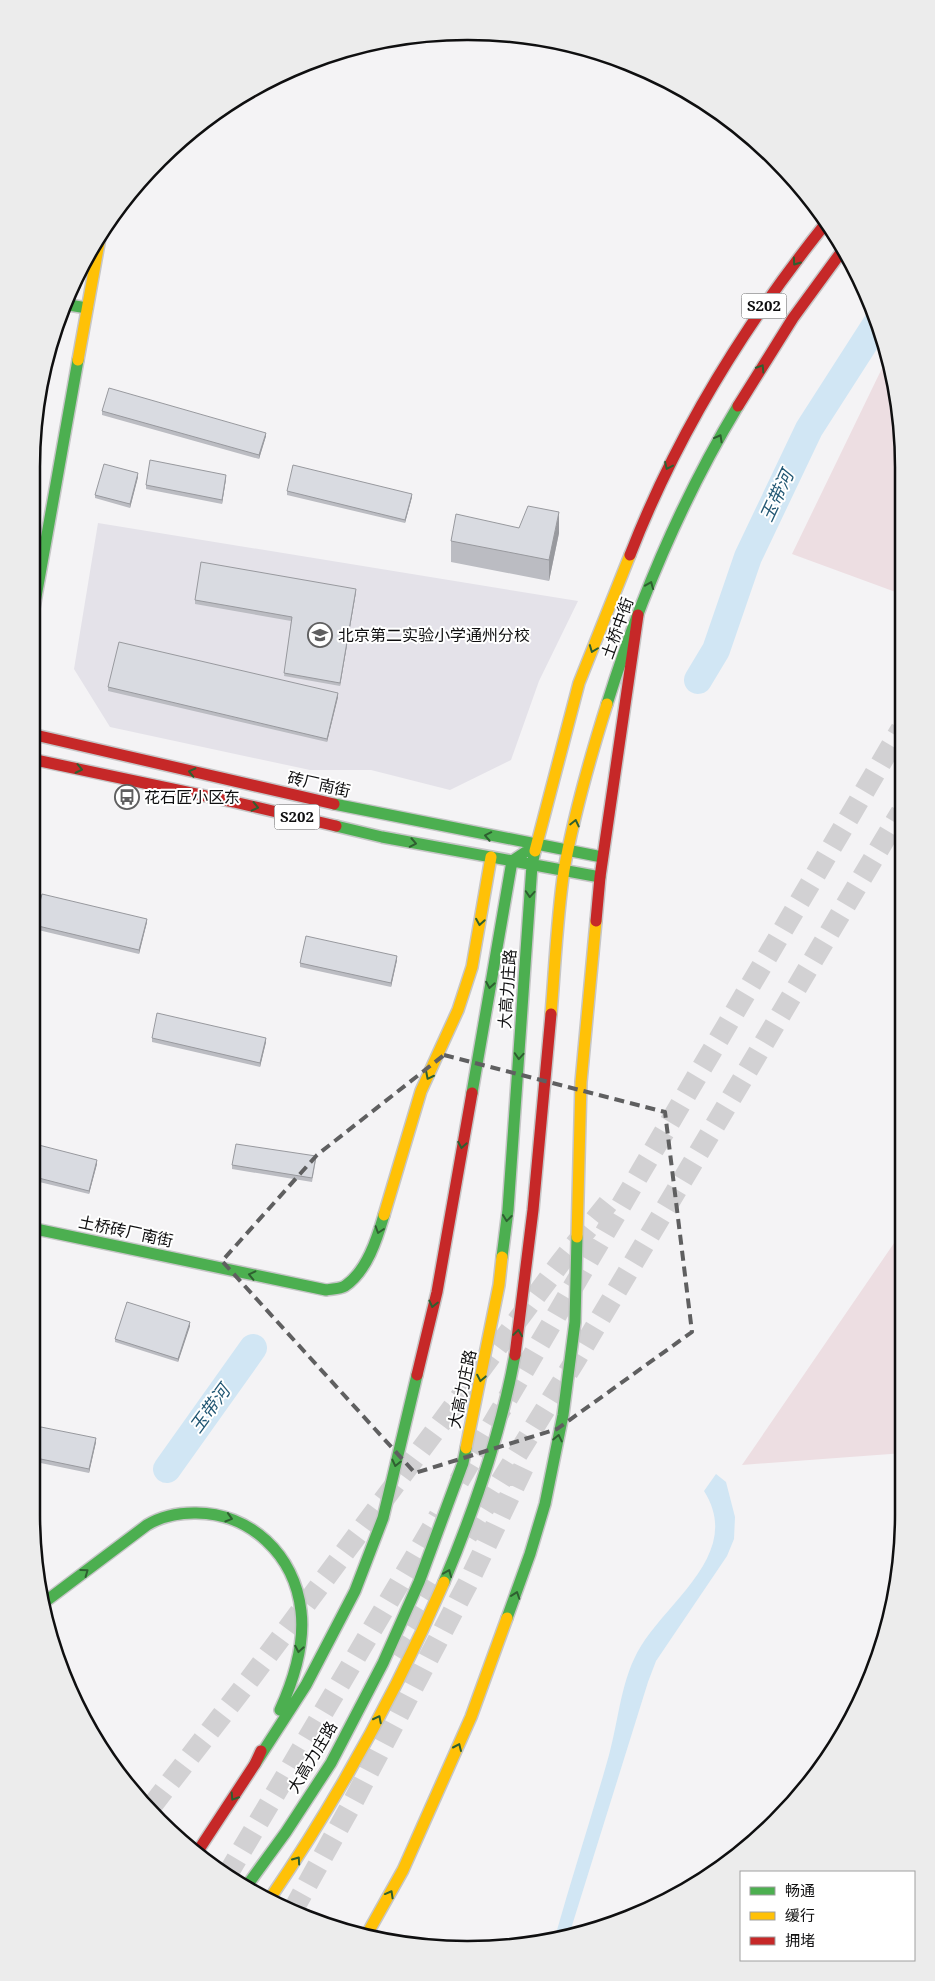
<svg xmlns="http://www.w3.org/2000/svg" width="935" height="1981" font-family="'Noto Serif','Noto Sans SC',serif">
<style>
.built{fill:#e4e2e9}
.green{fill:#eddee2}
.water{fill:#d1e6f4}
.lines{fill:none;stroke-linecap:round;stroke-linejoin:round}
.river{stroke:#d1e6f4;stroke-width:28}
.highway-tunnel{stroke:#d2d1d3;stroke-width:21;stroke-dasharray:21 11;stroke-linecap:butt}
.fast-casing{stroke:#c6c6c7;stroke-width:14}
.slow-casing{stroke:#c6c6c7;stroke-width:14}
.jam-casing{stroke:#c6c6c7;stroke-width:14}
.fast{stroke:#4caf50;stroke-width:11}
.slow{stroke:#ffc107;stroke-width:11}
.jam{stroke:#c62828;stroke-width:11}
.wall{fill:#bbbcc2}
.shaded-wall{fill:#98999e}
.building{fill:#d9dbe1;stroke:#98999e}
.oneway{stroke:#2e5f30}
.marked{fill:none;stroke:#5f5f60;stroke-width:4;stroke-dasharray:10 6;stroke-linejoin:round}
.labels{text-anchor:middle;stroke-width:4;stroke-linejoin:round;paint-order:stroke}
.shield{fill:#fff;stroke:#575758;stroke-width:1}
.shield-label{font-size:15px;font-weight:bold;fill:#0f0f10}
.street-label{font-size:16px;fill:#0f0f10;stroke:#fff}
.poi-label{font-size:16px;fill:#0f0f10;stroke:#fff;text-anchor:start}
.water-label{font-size:18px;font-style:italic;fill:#235874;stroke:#fff}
.rim{fill:none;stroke:#0f0f10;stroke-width:2.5}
</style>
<rect width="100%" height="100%" fill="#f4f3f5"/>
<path class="built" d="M98,523L578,601L539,681L511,760L450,790L371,770H310L110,727L74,669Z"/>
<path class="green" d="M886,360L900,410L901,594L792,554Z
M903,1230L904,1453L742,1465Z"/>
<path class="water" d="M716,1474L726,1482L735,1517L734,1539L727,1556L656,1661L648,1682L570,1932L555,1937C572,1876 592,1816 609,1755C619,1719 621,1678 641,1646C670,1599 743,1552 704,1491Z"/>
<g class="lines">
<path class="river" d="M698,680L716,650L748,557L809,429L877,323
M167,1469L253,1348"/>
<path class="highway-tunnel" d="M459,1481L901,729
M467,1536L575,1361L901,812
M393,1654L436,1585
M151,1807L250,1679L561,1262L614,1196
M226,1877L439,1516
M292,1912L354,1800L470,1579L527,1460"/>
<defs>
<path id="fast" d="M63,304L87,308
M31,625L78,360
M607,704C639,601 682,499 738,406
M334,804L602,857
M336,826L382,837L600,877
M472,1093L512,861L536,845
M31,1228L326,1290C332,1289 340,1289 345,1286C367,1271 377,1239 384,1215
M502,1257L508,1210L532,865L535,851
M444,1582C475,1508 501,1433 515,1355
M46,1601L147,1525C162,1516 177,1513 194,1513C250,1512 295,1555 301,1611C305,1645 294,1679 280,1710
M507,1618L530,1554L545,1504L563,1415L575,1322L577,1237
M255,1764L306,1685L355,1591L383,1518L417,1375
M246,1887L286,1832L331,1763L383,1663L419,1582L463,1463L466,1448"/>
<path id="slow" d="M78,360L101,232
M535,851L579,683L630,555
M551,1014C555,966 557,917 564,870C574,814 590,758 607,704
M384,1215L421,1091L458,1010L472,967L491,857
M577,1237L581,1082L596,921
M466,1448L499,1285L502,1257
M269,1900C337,1800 396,1693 444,1582
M366,1936L403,1870L471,1717L507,1618"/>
<path id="jam" d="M738,406L793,318L842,251
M630,555C677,434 745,324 826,223
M31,734L334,804
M31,759L234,802L336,826
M596,921L600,877L638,615
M515,1355L533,1210L551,1014
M417,1375L437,1292L472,1093
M198,1851L255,1764L261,1751"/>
</defs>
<use href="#fast" class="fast-casing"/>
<use href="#slow" class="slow-casing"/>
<use href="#jam" class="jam-casing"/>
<use href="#fast" class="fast"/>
<use href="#slow" class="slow"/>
<use href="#jam" class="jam"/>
</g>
<path class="wall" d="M102,411L266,436L259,459L102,415Z
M138,477L130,508L95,498V495Z
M226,479L222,504L146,489V485Z
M287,491L412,497L405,523L287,495Z
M519,528L559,533L549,581L451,562V541Z
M356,592L340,686L284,676L291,621L195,604V600Z
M108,687L338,697L327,742L108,691Z
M147,922L139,954L34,929V925Z
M397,960L391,987L300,967V963Z
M152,1038L266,1042L260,1067L152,1042Z
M31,1143L97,1164L89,1194L31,1180Z
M316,1160L312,1182L232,1169V1165Z
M190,1326L178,1362L115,1342V1339Z
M31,1425L96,1442L89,1473L31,1461Z"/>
<path class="shaded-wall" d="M266,433V436L259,459V455Z
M138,473V477L130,508V504Z
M226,475V479L222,504V500Z
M412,494V497L405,523V520Z
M559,512V533L549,581V560Z
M356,589V592L340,686V683Z
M338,693V697L327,742V739Z
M147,919V922L139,954V950Z
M397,956V960L391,987V983Z
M266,1038V1042L260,1067V1063Z
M97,1160V1164L89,1194V1191Z
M190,1322V1326L178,1362V1359Z
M96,1438V1442L89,1473V1469Z"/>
<path class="building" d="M109,388L266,433L259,455L102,411Z
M150,460L226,475L222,500L146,485Z
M104,464L138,473L130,504L95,495Z
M293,465L412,494L405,520L287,491Z
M528,506L559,512L549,560L451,541L456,514L519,528Z
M201,562L356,589L340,683L284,673L292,617L195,600Z
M119,642L338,693L327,739L108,687Z
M42,894L147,919L139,950L34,925Z
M306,936L397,956L391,983L300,963Z
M157,1013L266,1038L260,1063L152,1038Z
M31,1143L97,1160L89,1191L31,1176Z
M236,1144L316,1156L312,1178L232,1165Z
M127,1302L190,1322L178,1359L115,1339Z
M31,1425L96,1438L89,1469L31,1457Z"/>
<defs><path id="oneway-chevron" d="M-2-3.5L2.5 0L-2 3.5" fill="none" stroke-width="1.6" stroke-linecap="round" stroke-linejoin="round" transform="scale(1.25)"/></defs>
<g class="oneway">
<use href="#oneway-chevron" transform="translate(796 262) rotate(126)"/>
<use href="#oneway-chevron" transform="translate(761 368) rotate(-58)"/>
<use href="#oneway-chevron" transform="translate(719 438) rotate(-61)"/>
<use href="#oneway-chevron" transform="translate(668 466) rotate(115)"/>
<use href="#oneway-chevron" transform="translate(650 585) rotate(-68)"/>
<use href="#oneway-chevron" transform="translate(593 649) rotate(111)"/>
<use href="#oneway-chevron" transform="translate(79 769) rotate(12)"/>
<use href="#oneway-chevron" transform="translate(192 772) rotate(-167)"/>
<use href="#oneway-chevron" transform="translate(255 807) rotate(13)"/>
<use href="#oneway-chevron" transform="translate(575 823) rotate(-77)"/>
<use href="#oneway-chevron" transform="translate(488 836) rotate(-169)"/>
<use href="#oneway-chevron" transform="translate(413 843) rotate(11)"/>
<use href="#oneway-chevron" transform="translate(530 894) rotate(94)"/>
<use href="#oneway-chevron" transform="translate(480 922) rotate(99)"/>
<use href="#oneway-chevron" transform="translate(490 985) rotate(100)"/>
<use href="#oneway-chevron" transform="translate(519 1056) rotate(94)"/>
<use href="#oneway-chevron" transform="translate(429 1076) rotate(117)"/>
<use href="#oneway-chevron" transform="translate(462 1145) rotate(100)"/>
<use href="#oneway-chevron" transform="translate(507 1218) rotate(97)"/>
<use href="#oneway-chevron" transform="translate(379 1230) rotate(108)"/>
<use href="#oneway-chevron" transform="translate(252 1275) rotate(-167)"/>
<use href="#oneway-chevron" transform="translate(433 1304) rotate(103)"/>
<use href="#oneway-chevron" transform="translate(518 1333) rotate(-82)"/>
<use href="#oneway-chevron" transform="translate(481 1378) rotate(101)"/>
<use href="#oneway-chevron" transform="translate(558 1438) rotate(-78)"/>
<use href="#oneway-chevron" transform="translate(396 1463) rotate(103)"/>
<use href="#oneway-chevron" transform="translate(229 1518) rotate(17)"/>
<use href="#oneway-chevron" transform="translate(85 1572) rotate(-36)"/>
<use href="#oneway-chevron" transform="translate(448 1573) rotate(-68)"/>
<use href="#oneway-chevron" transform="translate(516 1595) rotate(-71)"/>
<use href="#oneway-chevron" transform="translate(299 1649) rotate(100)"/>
<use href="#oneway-chevron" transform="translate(378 1719) rotate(-63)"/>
<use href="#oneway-chevron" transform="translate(458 1747) rotate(-66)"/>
<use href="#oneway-chevron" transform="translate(234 1797) rotate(123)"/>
<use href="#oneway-chevron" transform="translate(297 1860) rotate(-55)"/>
<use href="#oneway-chevron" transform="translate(390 1894) rotate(-61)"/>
</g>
<path class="marked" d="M444,1055L665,1112L692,1332L557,1429L415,1473L222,1261L317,1155Z"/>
<defs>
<symbol id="school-ring" viewBox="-11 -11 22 22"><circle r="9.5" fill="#fff" stroke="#5f5f60" stroke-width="1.5"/><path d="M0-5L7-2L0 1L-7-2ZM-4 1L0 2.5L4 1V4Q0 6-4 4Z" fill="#5f5f60"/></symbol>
<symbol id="bus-ring" viewBox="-11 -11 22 22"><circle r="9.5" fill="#fff" stroke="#5f5f60" stroke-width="1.5"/><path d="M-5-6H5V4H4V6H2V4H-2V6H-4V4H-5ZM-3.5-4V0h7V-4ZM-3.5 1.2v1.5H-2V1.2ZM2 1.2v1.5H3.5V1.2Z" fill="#5f5f60"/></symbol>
</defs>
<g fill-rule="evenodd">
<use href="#school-ring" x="306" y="621" width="28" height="28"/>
<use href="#bus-ring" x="113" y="783" width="28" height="28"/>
</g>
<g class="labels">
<g class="shield">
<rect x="741.5" y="293.5" width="45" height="25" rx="4"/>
<rect x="274.5" y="804.5" width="45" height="25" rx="4"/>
</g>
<g class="shield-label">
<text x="764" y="311">S202</text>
<text x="297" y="822">S202</text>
</g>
<g class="street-label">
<text transform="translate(617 628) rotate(-70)" y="6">土桥中街</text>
<text transform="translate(319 784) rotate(13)" y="6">砖厂南街</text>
<text transform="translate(507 989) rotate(-86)" y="6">大高力庄路</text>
<text transform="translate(126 1231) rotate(12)" y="6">土桥砖厂南街</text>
<text transform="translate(462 1389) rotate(-78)" y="6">大高力庄路</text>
<text transform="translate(312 1757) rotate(-59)" y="6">大高力庄路</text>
</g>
<g class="poi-label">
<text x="338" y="641">北京第二实验小学通州分校</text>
<text x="144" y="803">花石匠小区东</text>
</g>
<g class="water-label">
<text transform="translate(777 496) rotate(-65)" y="6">玉带河</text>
<text transform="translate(210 1409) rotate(-54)" y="6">玉带河</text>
</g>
</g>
<path d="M0 0H935V1981H0ZM467 40H468A427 427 0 0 1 895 467V1514A427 427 0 0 1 468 1941H467A427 427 0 0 1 40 1514V467A427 427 0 0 1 467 40Z" fill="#ececec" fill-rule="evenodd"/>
<path class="rim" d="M467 40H468A427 427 0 0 1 895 467V1514A427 427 0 0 1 468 1941H467A427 427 0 0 1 40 1514V467A427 427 0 0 1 467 40Z"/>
<rect x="740" y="1871" width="175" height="90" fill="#ffffff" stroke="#9f9f9f"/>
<rect x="750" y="1887" width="25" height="8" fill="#4caf50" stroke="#9f9f9f"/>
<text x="785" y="1896" font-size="15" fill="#0f0f10">畅通</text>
<rect x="750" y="1912" width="25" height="8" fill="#ffc107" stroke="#9f9f9f"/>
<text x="785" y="1921" font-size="15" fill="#0f0f10">缓行</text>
<rect x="750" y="1937" width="25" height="8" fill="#c62828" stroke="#9f9f9f"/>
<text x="785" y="1946" font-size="15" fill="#0f0f10">拥堵</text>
</svg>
